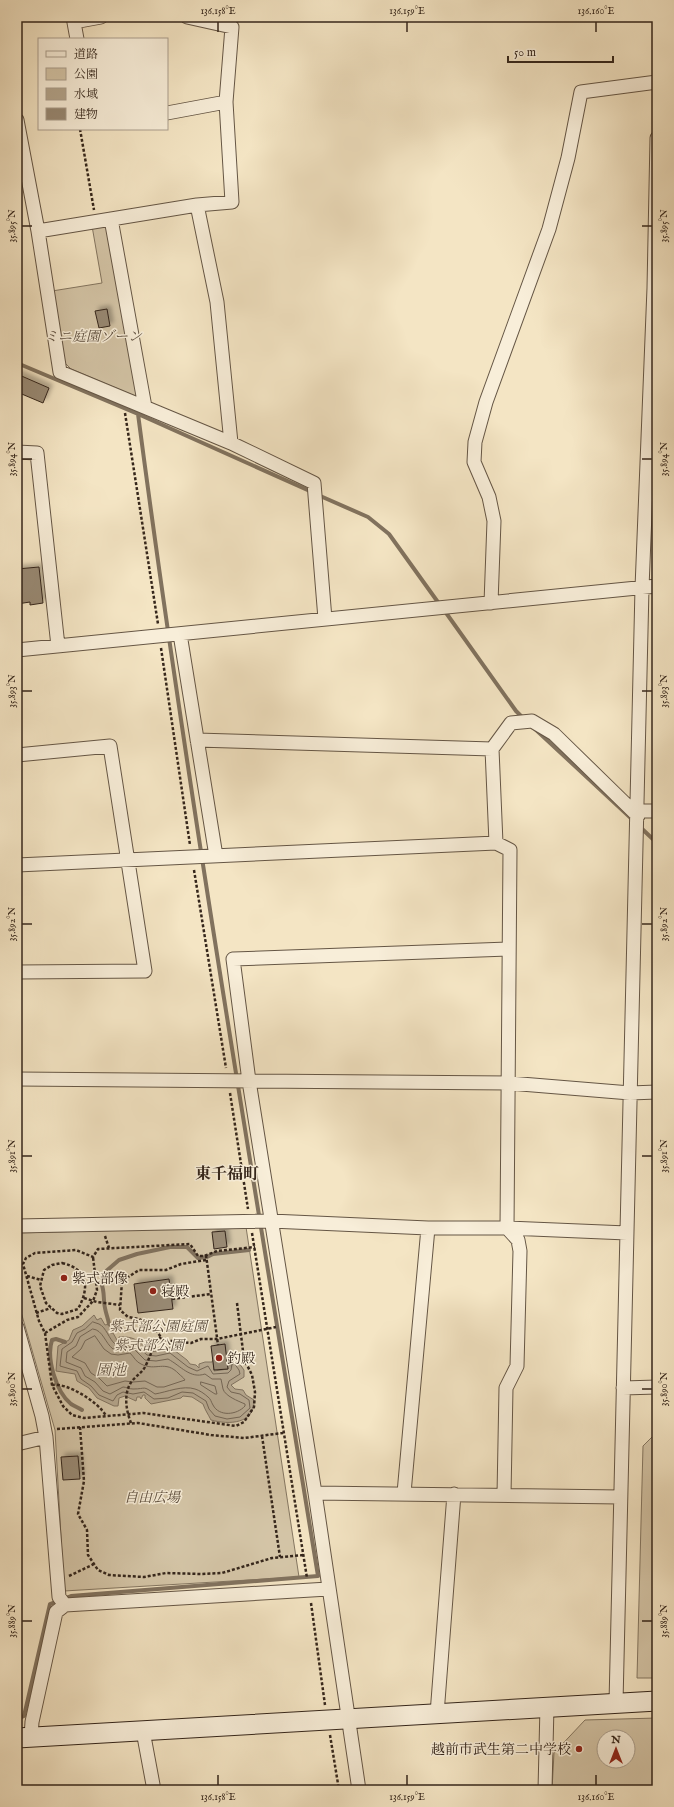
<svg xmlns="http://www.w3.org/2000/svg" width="674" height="1807" font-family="'IM FELL English','Noto Serif JP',serif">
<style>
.green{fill:#d4c5a7;stroke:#847661;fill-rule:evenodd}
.water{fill:#b3a48b;stroke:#81725e}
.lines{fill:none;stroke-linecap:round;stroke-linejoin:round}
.shore{stroke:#746553;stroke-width:1}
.stream{stroke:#81725e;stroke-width:4}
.building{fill:#988973;stroke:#35261b;filter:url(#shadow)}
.street-casing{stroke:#655645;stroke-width:15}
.secondary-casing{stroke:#35261b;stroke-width:21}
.path{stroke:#35261b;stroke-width:2.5;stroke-dasharray:3 2;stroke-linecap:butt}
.street{stroke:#f8eed9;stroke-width:13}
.secondary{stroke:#f8eed9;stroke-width:19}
.ticks{fill:none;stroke:#35261b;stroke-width:1.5}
.poi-dot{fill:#8f2418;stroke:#f8eed9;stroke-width:1.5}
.labels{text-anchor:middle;stroke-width:3;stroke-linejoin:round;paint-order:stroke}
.park-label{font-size:14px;font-style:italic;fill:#5d4e3e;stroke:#f8eed9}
.poi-label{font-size:14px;fill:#35261b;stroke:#f8eed9;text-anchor:start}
.water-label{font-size:15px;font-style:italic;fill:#615242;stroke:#f8eed9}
.quarter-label{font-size:16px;font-weight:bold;fill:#35261b;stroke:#f8eed9}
.neatline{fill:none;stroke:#35261b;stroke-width:1.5}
.ticks-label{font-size:10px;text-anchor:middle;fill:#35261b}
</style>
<defs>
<filter id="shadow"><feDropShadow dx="3.5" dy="-3.5" stdDeviation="2" flood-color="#0004"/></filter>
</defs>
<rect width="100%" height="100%" fill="#f4e5c4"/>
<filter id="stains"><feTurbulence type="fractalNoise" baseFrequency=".005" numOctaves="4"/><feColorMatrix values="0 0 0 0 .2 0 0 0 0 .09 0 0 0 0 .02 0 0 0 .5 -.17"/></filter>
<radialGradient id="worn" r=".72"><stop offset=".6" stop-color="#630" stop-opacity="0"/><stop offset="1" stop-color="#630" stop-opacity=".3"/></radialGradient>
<path class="green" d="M107,223L139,392L135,396L71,369L62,360L52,291L102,283L92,226Z
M246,1227L299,1577L64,1591L55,1430L17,1298V1233Z
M657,1432V1678H637L643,1446Z
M657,1718V1790H552L554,1753L585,1720ZM604,1737H628V1761H604Z"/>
<path class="water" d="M94,1315L97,1320L101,1318L105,1325L109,1324L110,1333H113L117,1340H119V1337C132,1336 140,1340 148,1351C156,1352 162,1351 170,1347L187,1360L190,1364L196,1365L199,1368V1364L205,1362H212L213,1360L214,1371L228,1369L226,1356H234L244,1370V1377L231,1385L235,1389L243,1390L246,1395L254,1400C255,1424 229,1425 211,1420C208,1414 205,1410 203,1404L192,1397L183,1396L181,1398L151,1404L145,1398V1395H143L141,1399L140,1397H137L136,1401L125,1396L119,1398L118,1406H114L97,1398L89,1388L77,1381L75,1374L56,1371L58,1346L69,1340L73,1330L82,1326Z"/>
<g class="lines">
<path class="shore" d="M93,1322C95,1323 97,1323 99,1324C106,1327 109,1339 115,1344H119L123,1341L133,1342L147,1355L156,1356L170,1353L188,1367L197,1371L208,1366L213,1374L228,1373L231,1370L232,1364L234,1363L239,1370L240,1374L229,1381L227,1387L231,1392L240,1394L249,1400L250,1408L240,1417L227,1419L215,1416L209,1409L206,1401L193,1393L182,1392L168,1398L154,1399L144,1392L133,1394L123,1392L117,1395L113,1401L99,1395L91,1386L81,1379L77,1371L60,1366L62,1349L72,1342L77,1333L85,1329Z
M93,1329C103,1330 105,1343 113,1349L132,1347L145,1360L156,1361L168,1359C181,1366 190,1379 205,1374L212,1379H221C222,1382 222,1386 223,1389C225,1396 238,1401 245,1404V1406C237,1415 219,1417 213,1405C211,1402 211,1399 208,1397C205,1394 199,1390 195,1389C183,1385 167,1392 155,1394C142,1385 147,1389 133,1389C129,1389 126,1387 123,1387L110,1394L103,1391L95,1382L85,1376L81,1368L66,1362L67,1352L76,1346L80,1337Z
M95,1336L104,1349L111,1354L118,1355L130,1353C134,1357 136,1362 141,1364C156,1372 165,1359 179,1374C181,1376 183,1377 185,1380L164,1387H157L145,1381L133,1382L125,1381L107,1386L99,1378L91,1373L85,1363L72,1357L81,1349L85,1341Z
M201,1382L215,1386L217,1394H215L201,1385Z"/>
<path class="stream" d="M17,363L138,414L312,492
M318,495L368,517L389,534L440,605
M444,610L516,711L524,719
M535,729L634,821
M639,826L657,843
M109,1324C108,1318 106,1314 105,1308C103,1300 105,1291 101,1283L104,1273L119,1260L137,1254L170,1247H187L198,1258L207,1257L213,1254L249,1250
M65,1342L56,1339L52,1340C46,1358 56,1392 71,1404C74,1406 79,1408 82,1410
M17,1719L24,1716L50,1604L71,1596L318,1576C255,1189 189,802 138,414"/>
</g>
<path class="building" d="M107,309L110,326L99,328L95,311Z
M17,374L49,388L43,403L17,392Z
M39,567L43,603L30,605V602L17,604V569Z
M225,1231L227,1247L214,1249L212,1232Z
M169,1279L173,1309L138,1313L134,1284Z
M225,1344L228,1369L214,1370L211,1346Z
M78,1456L80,1479L63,1480L61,1457Z"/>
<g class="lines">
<defs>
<path id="street" d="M73,17L77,39
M74,22L101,17
M167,113L226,102
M17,120L38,231L60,372L231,443L314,483L325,619
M197,205L217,302L231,443
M111,219L145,407
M38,231L197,205L232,202L226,102L232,27L187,17
M17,452L37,453L58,646
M491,603L494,521L489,497L474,462L475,442L486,402L549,229L568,158L581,92L657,82
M180,634L216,856
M17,650L657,586
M197,740L492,749
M17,755L110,746L145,971L17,972
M638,811H657
M496,843L492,749L511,723L532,721L554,734L638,816
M17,865L496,843L510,850L507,1228L518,1240L520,1251L517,1366L506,1388L504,1495
M17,1079L509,1083L630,1093L657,1092
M17,1226L271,1221L428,1228H507L627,1233
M17,1327L42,1416L46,1437L59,1597L65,1605
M623,1388L657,1387
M17,1444L46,1437
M315,1493L620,1497
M404,1493L428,1228
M616,1703L642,588L654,288L657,138
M437,1714L454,1494
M143,1731L154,1790
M31,1737L32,1722L56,1612L65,1605L328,1589
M359,1790L315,1493L249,1081L233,959L508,949
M545,1790L547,1706"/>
<path id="secondary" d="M17,1738L657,1701"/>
</defs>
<use href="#street" class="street-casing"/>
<use href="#secondary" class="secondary-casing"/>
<path class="path" d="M80,129L94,210
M125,413L158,624
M161,648L190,845
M194,870L226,1068
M230,1093L248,1209
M252,1233L307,1578
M105,1236L109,1248
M206,1255L218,1345
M206,1260L181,1264L166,1270H139L122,1281L120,1310L128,1317L139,1319L153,1326L163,1340L191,1343L201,1339H217L276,1327
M62,1263C88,1269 90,1287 78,1309L62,1314L57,1313L46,1303L40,1286L44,1270L52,1265Z
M27,1276L41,1280
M84,1298L97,1302L120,1305
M172,1299L211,1294
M237,1303L244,1359L252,1375L255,1392L254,1407L244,1422L236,1426L143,1413L84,1418L72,1415L63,1406L52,1385L45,1333L39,1321L23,1264L26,1258L35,1253L76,1250L93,1257L98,1249L190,1244L198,1256H204L217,1251L255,1247
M36,1313L51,1308
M45,1333L67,1320L78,1317L93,1301L97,1290L93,1257
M52,1385C66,1382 99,1402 106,1416
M131,1423C126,1410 123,1393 132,1381C137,1375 143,1372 146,1365C151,1355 153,1345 161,1337
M80,1427L84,1481L78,1514L87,1530L88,1555L98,1570L109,1575L144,1577L166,1573L201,1574L222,1573L272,1558L304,1555
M57,1429L138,1423L211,1435L244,1438L283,1433
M262,1436L280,1557
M69,1576L94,1564
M311,1603L325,1705
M330,1735L339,1790"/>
<use href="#street" class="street"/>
<use href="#secondary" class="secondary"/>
</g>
<path class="ticks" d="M218,22V32M407,22V32M596,22V32M22,226H32M642,226H652M22,459H32M642,459H652M22,691H32M642,691H652M22,924H32M642,924H652M22,1156H32M642,1156H652M22,1389H32M642,1389H652M22,1621H32M642,1621H652M218,1775V1785M407,1775V1785M596,1775V1785"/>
<g class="poi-dot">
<circle cx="64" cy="1278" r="4"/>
<circle cx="153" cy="1291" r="4"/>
<circle cx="219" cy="1358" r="4"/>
<circle cx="579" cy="1749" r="4"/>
</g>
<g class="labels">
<g class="park-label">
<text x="93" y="341">ミニ庭園ゾーン</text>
<text x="158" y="1331">紫式部公園庭園</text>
<text x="149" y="1350">紫式部公園</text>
<text x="152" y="1502">自由広場</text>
</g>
<g class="poi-label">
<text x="72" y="1283">紫式部像</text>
<text x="161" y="1296">寝殿</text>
<text x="227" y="1363">釣殿</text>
<text x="571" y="1754" text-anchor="end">越前市武生第二中学校</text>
</g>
<g class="water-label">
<text x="111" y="1375">園池</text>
</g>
<g class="quarter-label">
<text x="227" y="1179">東千福町</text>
</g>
</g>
<rect width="674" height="1807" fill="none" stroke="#f4e5c4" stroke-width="44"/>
<rect x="38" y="38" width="130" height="92" fill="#f8eed9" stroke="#aa9e8d"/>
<rect x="46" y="51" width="20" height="6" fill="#f8eed9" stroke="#aa9e8d"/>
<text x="74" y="58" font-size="12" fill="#35261b">道路</text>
<rect x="46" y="68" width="20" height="12" fill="#d4c5a7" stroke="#aa9e8d"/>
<text x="74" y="78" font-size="12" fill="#35261b">公園</text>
<rect x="46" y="88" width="20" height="12" fill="#b3a48b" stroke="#aa9e8d"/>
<text x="74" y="98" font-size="12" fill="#35261b">水域</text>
<rect x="46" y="108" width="20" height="12" fill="#988973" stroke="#aa9e8d"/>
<text x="74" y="118" font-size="12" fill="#35261b">建物</text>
<g transform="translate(616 1749)"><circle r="19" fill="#f8eed9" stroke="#aa9e8d"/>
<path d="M0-3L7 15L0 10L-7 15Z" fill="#8f2418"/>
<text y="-6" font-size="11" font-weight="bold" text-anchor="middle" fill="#35261b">N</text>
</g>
<path d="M508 56v6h105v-6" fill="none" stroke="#35261b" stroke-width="2"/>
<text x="514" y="56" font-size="12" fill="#35261b" stroke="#f8eed9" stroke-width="3" paint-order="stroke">50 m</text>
<rect x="22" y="22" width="630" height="1763" class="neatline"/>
<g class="ticks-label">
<text x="218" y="14">136.158°E</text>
<text x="407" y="14">136.159°E</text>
<text x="596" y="14">136.160°E</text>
<text transform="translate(11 226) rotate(-90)" y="4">35.895°N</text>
<text transform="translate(663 226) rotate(-90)" y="4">35.895°N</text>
<text transform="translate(11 459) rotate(-90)" y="4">35.894°N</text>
<text transform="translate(663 459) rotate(-90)" y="4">35.894°N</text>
<text transform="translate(11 691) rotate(-90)" y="4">35.893°N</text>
<text transform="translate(663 691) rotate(-90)" y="4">35.893°N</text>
<text transform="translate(11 924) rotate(-90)" y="4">35.892°N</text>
<text transform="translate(663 924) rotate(-90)" y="4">35.892°N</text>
<text transform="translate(11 1156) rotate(-90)" y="4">35.891°N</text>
<text transform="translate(663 1156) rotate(-90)" y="4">35.891°N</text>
<text transform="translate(11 1389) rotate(-90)" y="4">35.890°N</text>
<text transform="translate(663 1389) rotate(-90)" y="4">35.890°N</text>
<text transform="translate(11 1621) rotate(-90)" y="4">35.889°N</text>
<text transform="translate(663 1621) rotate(-90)" y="4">35.889°N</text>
<text x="218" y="1800">136.158°E</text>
<text x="407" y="1800">136.159°E</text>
<text x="596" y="1800">136.160°E</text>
</g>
<rect width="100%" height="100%" filter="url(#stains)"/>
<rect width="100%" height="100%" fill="url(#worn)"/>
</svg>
